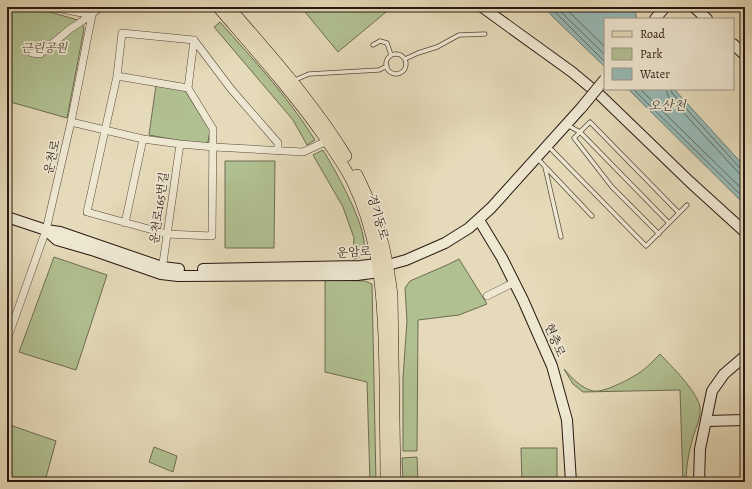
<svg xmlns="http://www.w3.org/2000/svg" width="752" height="489" font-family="Alegreya,'Noto Serif KR',serif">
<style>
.green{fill:#b1c091;stroke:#6d6c51}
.water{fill:#97bab6;stroke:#6b7974}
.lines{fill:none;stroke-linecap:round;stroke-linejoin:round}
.shore{stroke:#606964;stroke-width:1}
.lane-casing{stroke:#58483b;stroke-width:5}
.street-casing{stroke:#58483b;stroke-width:8}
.secondary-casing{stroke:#291811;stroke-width:12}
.primary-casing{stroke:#291811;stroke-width:12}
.lane{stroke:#eee7d2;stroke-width:3.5}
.street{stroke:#eee7d2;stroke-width:7}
.secondary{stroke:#eee7d2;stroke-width:10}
.primary{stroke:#e5dab9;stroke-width:11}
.secondary-bridge-casing{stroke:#291811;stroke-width:12;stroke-linecap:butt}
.secondary-bridge{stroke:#eee7d2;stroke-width:10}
.labels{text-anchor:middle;stroke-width:3.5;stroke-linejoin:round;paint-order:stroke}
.park-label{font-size:12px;font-style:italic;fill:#524a37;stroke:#eee7d2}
.street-label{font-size:12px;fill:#291811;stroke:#eee7d2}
.water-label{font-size:13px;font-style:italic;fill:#4a4943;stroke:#eee7d2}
</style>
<rect width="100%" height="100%" fill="#e5dab9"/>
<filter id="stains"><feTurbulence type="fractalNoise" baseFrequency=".005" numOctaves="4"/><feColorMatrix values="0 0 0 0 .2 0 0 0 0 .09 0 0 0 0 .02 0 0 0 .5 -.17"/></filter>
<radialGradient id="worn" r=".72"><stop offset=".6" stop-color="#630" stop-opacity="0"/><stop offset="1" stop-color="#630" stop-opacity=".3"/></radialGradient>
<path class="green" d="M7,7H33L81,21L84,29L67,118L7,101Z
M301,7H392L338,52Z
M220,22C254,60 288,97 315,140L307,145L293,120L214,27Z
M156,85L184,89L210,130L208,142L203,145L149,135Z
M323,150C334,168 372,234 363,253C362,255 360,257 358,258L353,259L354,238L343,207L313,155Z
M225,161H275L274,248H225Z
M54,257L107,275L76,370L19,352Z
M459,259L487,304L459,315L418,320L417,451H403V378L407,321L405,288L410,281L447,265Z
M325,280L365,281L372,284L376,482H370L367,382L325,372Z
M660,354C671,366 697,391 700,407C701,418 696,427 693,437C689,451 686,467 686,482H683L680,390L583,392L573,384L564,369C572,378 581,388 593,391C603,393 626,381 634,376C644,371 652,362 660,354Z
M7,424L56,441L45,481L47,482H7Z
M154,447L177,456L173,472L149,462Z
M521,448H557V482H522Z
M417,457L418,482H403L402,458Z"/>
<path class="water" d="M545,7H634L637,19H605V67L553,17Z
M628,89H674L745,167V205Z"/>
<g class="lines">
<path class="shore" d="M550,7L605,62
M556,7L605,55
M564,7L605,47
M633,89L745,199
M640,89L745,192
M666,89L668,96L737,171L740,174H745
M671,89L672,93L740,168L745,169"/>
<defs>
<path id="lane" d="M373,45L380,41L387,43L391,55
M386 64a10 10 0 1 1 20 0a10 10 0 1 1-20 0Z
M405,59L418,53L437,47L459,35L485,34
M295,80L309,74L379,70L387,66
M567,125L580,132L669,223
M548,146L646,246L687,205
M537,158L592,216
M545,167L561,237
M659,234L612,187L574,138L590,122L679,213"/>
<path id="street" d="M51,7L92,15
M32,53L40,54L70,29L81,22L101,7
M117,76L188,88L213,129L212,236L167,234L87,212Z
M117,76L122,33L194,40L231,89L278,143V151
M188,88L194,40
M71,122L143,139L180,144L214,147L303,152L327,141
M125,223L143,139
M162,270L180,144
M487,296L515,282
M7,340L46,230L71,122L92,15"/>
<path id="secondary" d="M482,7L572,72L602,97L690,182L745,232
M694,7L707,19
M655,19L665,7
M733,44L745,55
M7,217L46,230L60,232L162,267L179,269
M479,220L502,258L523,300L552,366L567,420L571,482
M46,230L57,240L95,251L161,274L178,276L357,275L379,272L388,265L406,260L445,243L469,228L491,208L582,107
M203,269L360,266L377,264L384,265
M706,421L745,420
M699,482L700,449L712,391L724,374L745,356"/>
<path id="primary" d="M218,7C254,49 291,90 323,135C333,150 344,165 352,181C382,242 384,310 385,376C385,412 386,447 386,482
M229,7C270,55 313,102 346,156
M357,175C378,217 386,248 392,295L395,482"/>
</defs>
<use href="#lane" class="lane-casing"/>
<use href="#street" class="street-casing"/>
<use href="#secondary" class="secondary-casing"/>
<use href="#primary" class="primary-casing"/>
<use href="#lane" class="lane"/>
<use href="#street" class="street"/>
<use href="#secondary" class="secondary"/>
<use href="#primary" class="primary"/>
<defs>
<path id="secondary-bridge" d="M582,107L605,79"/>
</defs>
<use href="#secondary-bridge" class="secondary-bridge-casing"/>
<use href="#secondary-bridge" class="secondary-bridge"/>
</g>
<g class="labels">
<g class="park-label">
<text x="44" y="52">근린공원</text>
</g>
<g class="street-label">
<text transform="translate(52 157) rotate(-77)" y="4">운천로</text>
<text transform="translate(159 208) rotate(-82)" y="4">운천로165번길</text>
<text transform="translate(378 217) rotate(73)" y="4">경기동로</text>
<text transform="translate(354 252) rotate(-3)" y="4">운암로</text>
<text transform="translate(555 340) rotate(67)" y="4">현충로</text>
</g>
<g class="water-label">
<text x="667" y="110">오산천</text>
</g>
</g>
<rect width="752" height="489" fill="none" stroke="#e5dab9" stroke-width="24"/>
<rect x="8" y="8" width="736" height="473" fill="none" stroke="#291811" stroke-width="2"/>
<rect x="12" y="12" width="728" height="465" fill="none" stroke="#291811"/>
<rect x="604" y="18" width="130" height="72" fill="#eee7d2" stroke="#9f9485"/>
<rect x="612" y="31" width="20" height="6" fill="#e5dab9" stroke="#9f9485"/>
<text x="640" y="38" font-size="12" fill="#291811">Road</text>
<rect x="612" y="48" width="20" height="12" fill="#b1c091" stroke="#9f9485"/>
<text x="640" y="58" font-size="12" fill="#291811">Park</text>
<rect x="612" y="68" width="20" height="12" fill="#97bab6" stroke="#9f9485"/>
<text x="640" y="78" font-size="12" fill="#291811">Water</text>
<rect width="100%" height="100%" filter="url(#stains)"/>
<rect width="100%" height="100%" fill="url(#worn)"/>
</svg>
